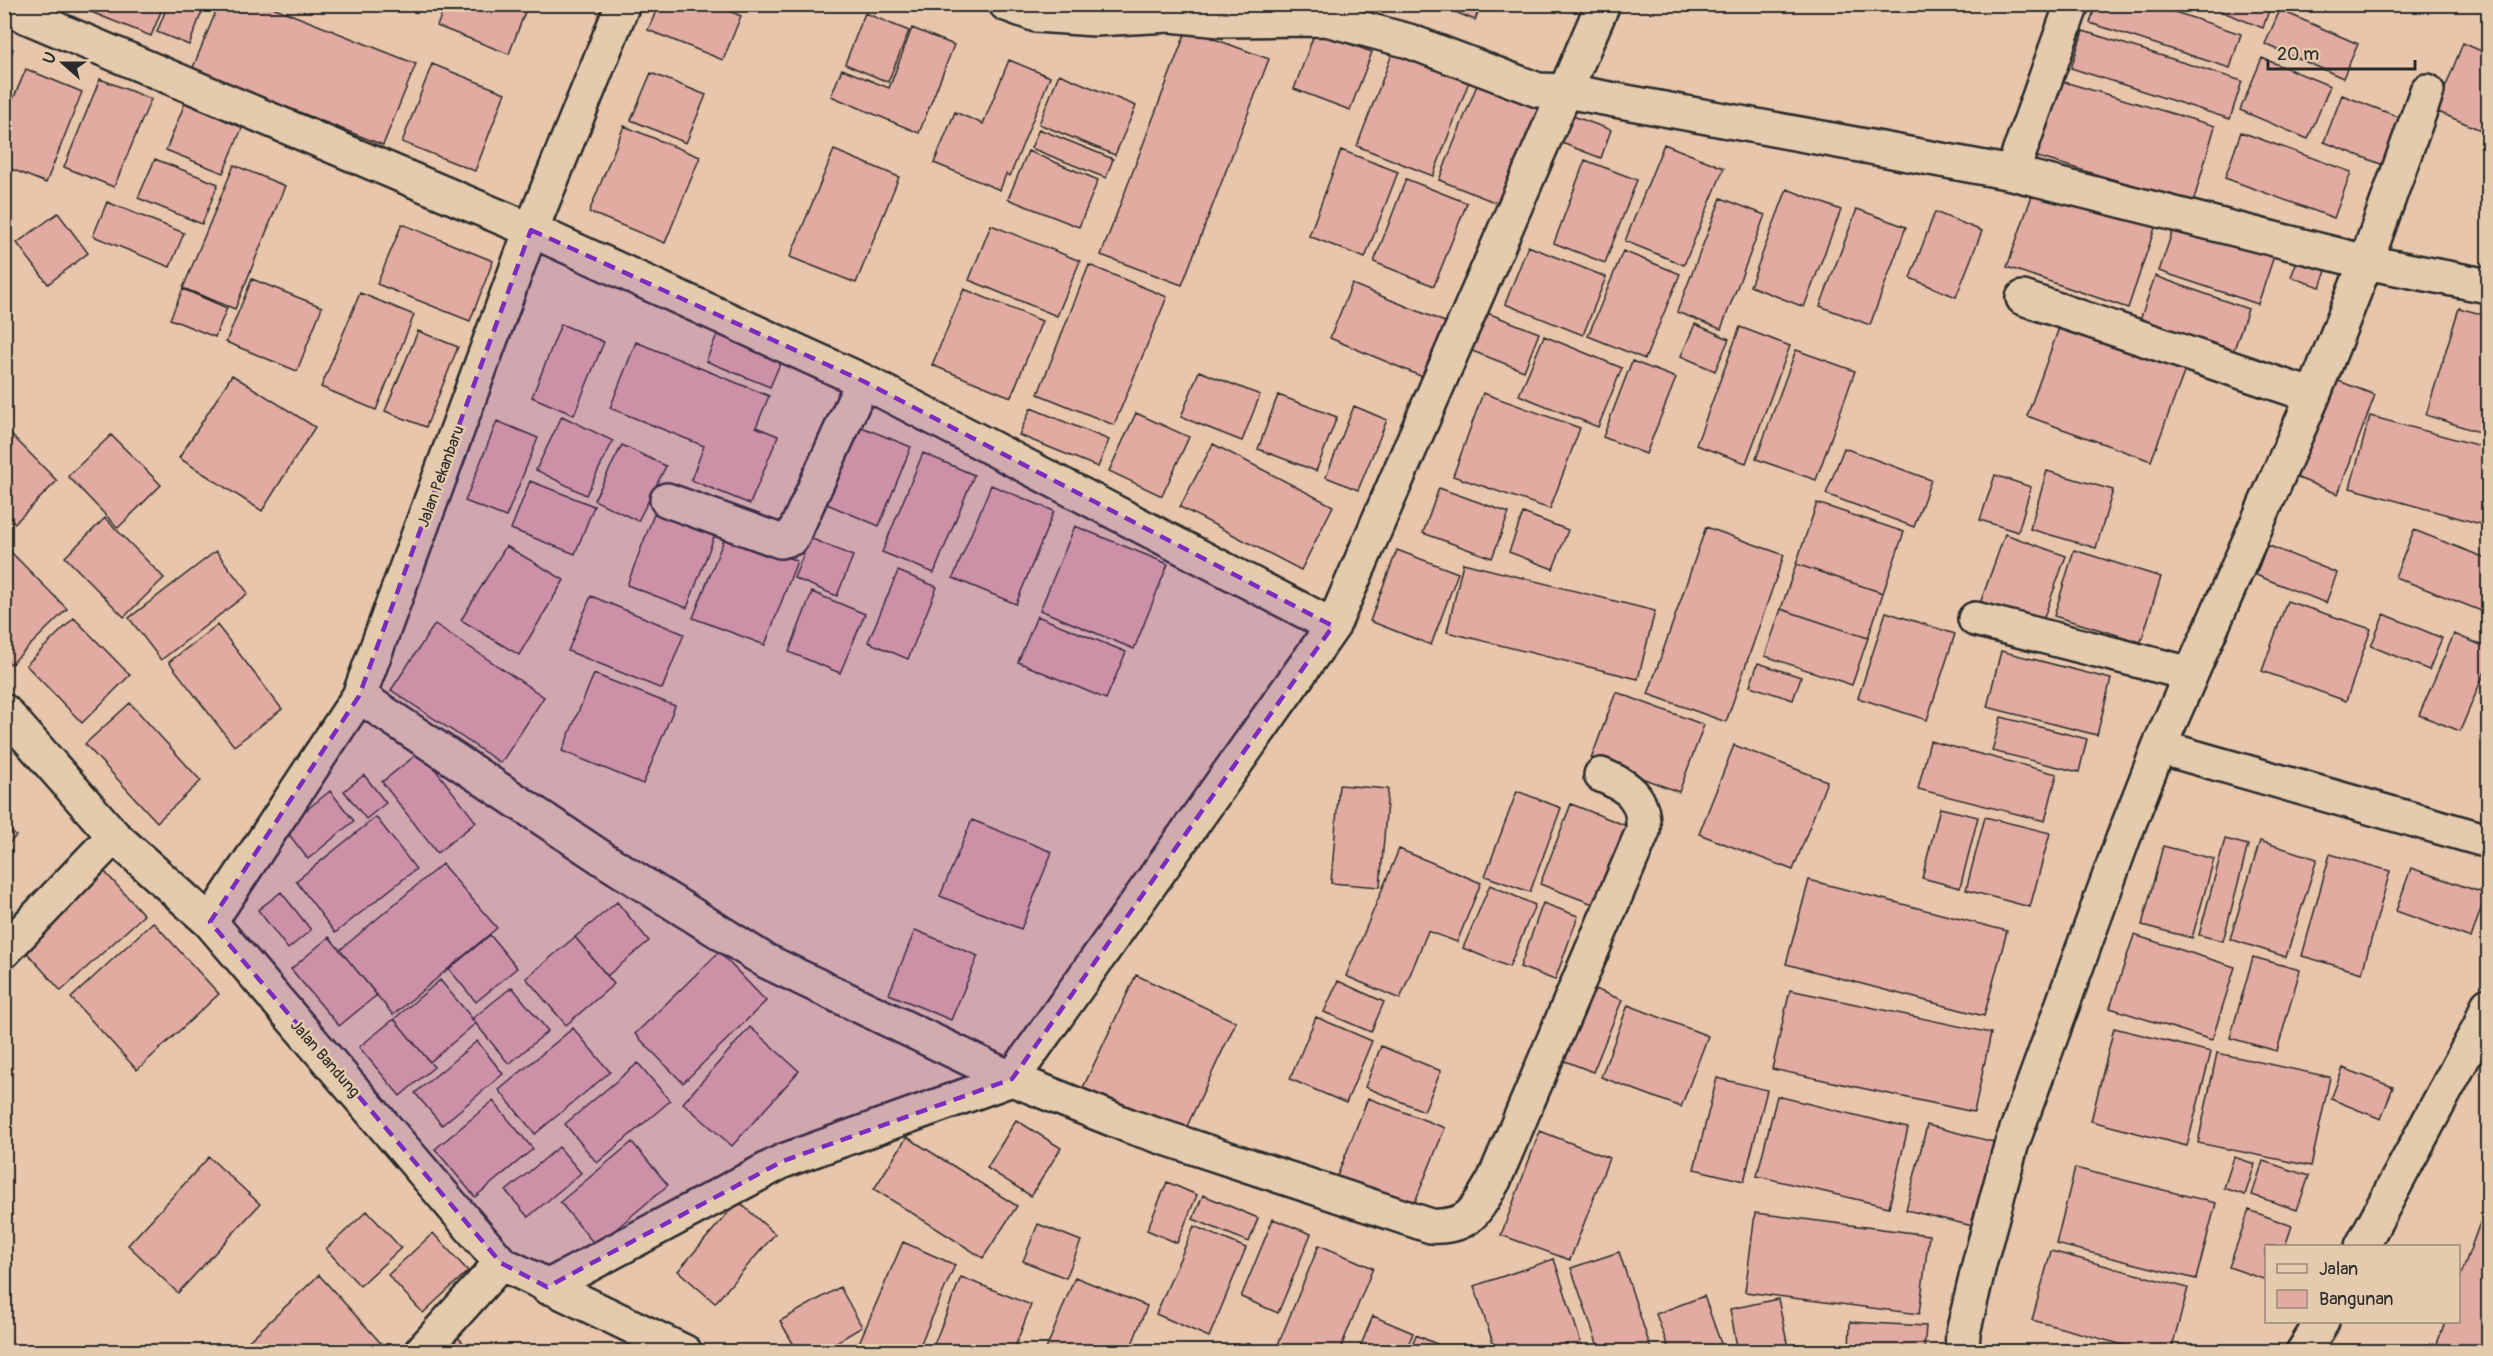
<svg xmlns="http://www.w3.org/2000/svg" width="2493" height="1356" font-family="Pangolin,sans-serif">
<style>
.building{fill:#e2aba2;stroke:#2b2b2b;stroke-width:1.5}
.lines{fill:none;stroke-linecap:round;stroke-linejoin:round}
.minor-casing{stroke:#2b2b2b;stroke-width:38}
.minor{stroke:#e5cbad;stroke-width:33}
.marked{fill:#7b2cbf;fill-opacity:0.2;stroke:#7b2cbf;stroke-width:4.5;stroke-dasharray:12 8;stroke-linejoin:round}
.labels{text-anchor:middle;stroke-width:5;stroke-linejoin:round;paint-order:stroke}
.street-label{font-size:16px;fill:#2b2b2b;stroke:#e5cbad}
</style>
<rect width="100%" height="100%" fill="#e7c6ac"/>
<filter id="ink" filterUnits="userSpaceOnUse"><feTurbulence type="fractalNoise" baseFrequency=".0167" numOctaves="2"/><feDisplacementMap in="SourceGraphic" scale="12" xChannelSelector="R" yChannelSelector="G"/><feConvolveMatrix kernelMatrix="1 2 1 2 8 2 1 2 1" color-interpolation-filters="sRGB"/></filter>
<g filter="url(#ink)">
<path class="building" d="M71,4H164L151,36Z
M168,4H205L189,45L157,32Z
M219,4H265L416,64L383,145L192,70Z
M446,4H528L509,54L437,26Z
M659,4H713L741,16L723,60L648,30Z
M1435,4H1481L1475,20Z
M2096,4H2151L2241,34L2230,68L2090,23Z
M2203,4H2271L2263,28Z
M2280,10L2358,44L2343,78L2265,44Z
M865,13L909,31L888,82L845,64Z
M912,28L954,45L919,133L831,96L842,69L889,88Z
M1187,29L1269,59L1182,285L1101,255Z
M2083,31L2242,81L2230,119L2071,68Z
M1315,32L1372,52L1350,110L1294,89Z
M2463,43L2488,54V133L2436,111Z
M4,45L13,49L4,67Z
M1394,49L1470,79L1433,176L1357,146Z
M2262,58L2330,86L2308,139L2240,110Z
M1009,60L1050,77L1010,176L1006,174L1000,190L934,163L955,112L983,124Z
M432,64L505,93L475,171L402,142Z
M26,69L82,92L46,183L4,166V121Z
M651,73L706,95L686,143L631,120Z
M1059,74L1136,106L1115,155L1039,124Z
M100,79L151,99L114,187L64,167Z
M2054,79L2215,126L2193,203L2031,155Z
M1477,85L1545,112L1507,207L1439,180Z
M2342,95L2409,121L2391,168L2324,142Z
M185,103L243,126L223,173L166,150Z
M1573,116L1611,130L1601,158L1562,143Z
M624,126L700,157L665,243L589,212Z
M1039,129L1113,159L1106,178L1031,148Z
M2241,132L2351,172L2334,218L2225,178Z
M1664,144L1724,168L1684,265L1625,241Z
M834,150L899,177L856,283L790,257Z
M1341,150L1398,172L1365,258L1309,236Z
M1028,151L1098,180L1079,227L1008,199Z
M155,159L218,184L202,224L138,198Z
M1585,160L1637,180L1605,263L1554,243Z
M234,165L285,186L235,309L183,288Z
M1406,179L1467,203L1434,286L1374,262Z
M2036,184L2156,225L2128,308L2007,267Z
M1787,189L1841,210L1804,307L1750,286Z
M1721,198L1765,215L1721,329L1677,312Z
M107,202L184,233L170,267L93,236Z
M1857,209L1906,227L1870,325L1820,306Z
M1935,212L1982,231L1956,297L1910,278Z
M58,213L88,253L48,284L17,243Z
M2176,221L2275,253L2258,304L2159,271Z
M402,224L493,261L470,321L377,284Z
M991,225L1080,261L1057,316L969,280Z
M1528,246L1606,277L1583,335L1505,304Z
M1623,251L1680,274L1645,359L1588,336Z
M2300,253L2329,263L2320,287L2291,277Z
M1089,265L1167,297L1114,425L1038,394Z
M2155,276L2248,309L2229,364L2136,332Z
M252,279L322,307L297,371L226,342Z
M1352,284L1452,325L1430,380L1330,338Z
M183,289L227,308L215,337L170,319Z
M964,289L1042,321L1011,397L932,365Z
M360,293L414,315L376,410L321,387Z
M2459,308L2488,316V435L2426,415Z
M1477,309L1539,333L1524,371L1462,347Z
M561,324L604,342L574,415L532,397Z
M1695,324L1729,339L1715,371L1681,356Z
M721,325L785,352L770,387L706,361Z
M2060,325L2185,370L2151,461L2027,416Z
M1740,327L1790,346L1746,463L1696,445Z
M418,331L458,347L426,427L385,411Z
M1544,336L1622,368L1598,427L1519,395Z
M636,342L769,396L756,427L778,436L750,504L691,480L704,446L610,408Z
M1796,350L1855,371L1816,480L1756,459Z
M1632,361L1676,378L1646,454L1603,437Z
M1199,371L1260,395L1242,441L1181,417Z
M232,375L315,427L262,511L179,458Z
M2331,378L2375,395L2338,494L2293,476Z
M1483,393L1580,428L1550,509L1453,476Z
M1278,395L1337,417L1316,471L1258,449Z
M1354,406L1387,420L1358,490L1326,477Z
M1031,408L1109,440L1098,467L1019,435Z
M1136,413L1189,437L1162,496L1109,471Z
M562,416L613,441L586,495L536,470Z
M2370,416L2488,448V526L2350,488Z
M497,421L538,438L506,517L465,501Z
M854,424L911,447L879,526L822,502Z
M4,427L57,481L15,523L4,512Z
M111,435L161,485L118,528L68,476Z
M1213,444L1333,506L1301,570L1180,507Z
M622,445L666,466L638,521L594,500Z
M1844,448L1931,480L1914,527L1826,494Z
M923,453L974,475L934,573L882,552Z
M2047,471L2113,490L2096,548L2030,529Z
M1995,475L2031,487L2018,532L1980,520Z
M530,481L594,506L575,554L511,529Z
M991,485L1054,511L1016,604L953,578Z
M1439,488L1509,513L1492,558L1423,533Z
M1817,503L1904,532L1883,593L1796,564Z
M656,509L716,532L687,608L627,585Z
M1523,513L1568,530L1553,569L1509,552Z
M105,518L164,578L124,617L65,557Z
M1075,526L1168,564L1134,649L1040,610Z
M1706,527L1784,555L1726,722L1648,694Z
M2414,530L2488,559V600L2484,612L2395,577Z
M726,534L797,561L765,645L693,618Z
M2005,534L2066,556L2039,631L1978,609Z
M810,538L853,556L837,596L794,578Z
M2267,545L2337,573L2326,603L2256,575Z
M506,546L564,580L519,655L461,620Z
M6,547L67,609L11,664L4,658Z
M1397,550L1458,573L1431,645L1370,621Z
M2074,550L2161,577L2141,642L2054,616Z
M216,551L248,593L161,660L129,618Z
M1463,563L1655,611L1638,679L1447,632Z
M1796,564L1883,593L1868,638L1781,609Z
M898,571L937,587L908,659L868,642Z
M812,592L865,614L840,673L789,652Z
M591,596L684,634L662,689L568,651Z
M2287,601L2371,629L2346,701L2262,671Z
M1781,609L1868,638L1852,685L1765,656Z
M1886,612L1955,634L1927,720L1858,698Z
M2384,614L2442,638L2429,670L2371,646Z
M1037,616L1126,652L1106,699L1018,662Z
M74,618L130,675L82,723L26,665Z
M435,624L544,697L501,763L391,690Z
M217,625L282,709L234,746L169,662Z
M2454,634L2488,648V664L2460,731L2419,715Z
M2001,651L2111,679L2097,735L1987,707Z
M1758,663L1801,677L1793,700L1750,686Z
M594,674L675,706L643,784L562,751Z
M1616,692L1704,725L1679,792L1591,759Z
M130,703L201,781L157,822L85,744Z
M2001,717L2087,739L2079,772L1992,751Z
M1930,741L2057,774L2045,821L1918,789Z
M1734,745L1827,781L1793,870L1699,834Z
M421,751L476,822L437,853L382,782Z
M364,775L386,803L366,819L344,791Z
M1339,785L1388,789L1380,887L1331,883Z
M330,791L354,821L308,859L284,828Z
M1517,791L1561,808L1530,892L1485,876Z
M1571,804L1632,828L1601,907L1540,884Z
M1940,808L1978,817L1960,888L1922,878Z
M376,817L416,869L335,933L296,881Z
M1985,817L2050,833L2030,907L1966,890Z
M972,820L1052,852L1021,929L940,896Z
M4,825L16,836L4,848Z
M2225,839L2248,845L2223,941L2199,935Z
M2260,841L2317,859L2286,957L2230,939Z
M2163,846L2214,859L2192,938L2142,925Z
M1399,849L1481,883L1457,942L1428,931L1400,999L1346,976Z
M2330,854L2390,871L2362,973L2302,956Z
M442,864L497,928L393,1015L340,950Z
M2411,868L2486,894L2471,938L2396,911Z
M103,870L144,915L61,991L21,946Z
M1809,880L2007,931L1984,1016L1786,964Z
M1490,885L1535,905L1509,967L1463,948Z
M281,892L311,930L288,949L258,910Z
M617,902L649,941L607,976L575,937Z
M1543,903L1578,916L1555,980L1520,967Z
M153,922L219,994L137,1070L71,998Z
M915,930L978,956L951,1020L889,994Z
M490,935L517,968L476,1002L449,969Z
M2134,935L2235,967L2212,1040L2110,1008Z
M329,937L377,995L339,1026L291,969Z
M575,937L614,984L566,1025L526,978Z
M719,952L766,1001L683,1083L635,1034Z
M2253,957L2300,970L2277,1051L2230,1038Z
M1136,975L1236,1022L1180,1141L1080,1094Z
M440,980L476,1023L430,1062L394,1019Z
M1338,981L1384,1002L1371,1032L1324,1012Z
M512,987L548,1031L509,1064L472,1019Z
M1590,987L1622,1000L1593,1072L1560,1059Z
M1790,990L1991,1033L1974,1112L1772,1069Z
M1628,1005L1708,1036L1681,1107L1601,1077Z
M1316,1017L1372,1041L1346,1103L1290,1079Z
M394,1019L434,1067L400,1096L359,1047Z
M750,1027L799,1071L732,1146L683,1103Z
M573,1028L610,1072L535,1134L499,1090Z
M2114,1028L2211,1052L2187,1146L2091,1121Z
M477,1041L503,1074L442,1125L415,1093Z
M1381,1046L1441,1071L1424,1111L1365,1087Z
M2217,1053L2330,1077L2311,1166L2198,1143Z
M638,1063L670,1101L597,1163L565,1124Z
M2343,1068L2393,1087L2381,1119L2331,1099Z
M1717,1078L1767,1090L1744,1181L1694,1169Z
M1777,1096L1908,1128L1889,1207L1757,1176Z
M1368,1098L1445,1128L1410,1214L1334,1184Z
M493,1101L533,1149L475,1197L435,1149Z
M1016,1120L1061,1148L1031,1196L987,1168Z
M1927,1125L1998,1143L1977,1227L1906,1210Z
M1540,1131L1609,1158L1570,1260L1501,1235Z
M907,1137L1017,1206L983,1258L874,1189Z
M632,1142L668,1185L596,1246L560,1202Z
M559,1147L581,1173L528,1217L506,1191Z
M209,1157L260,1204L178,1293L128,1245Z
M2234,1157L2255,1164L2245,1195L2224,1188Z
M2263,1161L2309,1176L2297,1210L2252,1195Z
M2075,1168L2216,1203L2196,1279L2056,1244Z
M1167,1182L1197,1195L1177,1243L1147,1230Z
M1203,1195L1258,1218L1249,1242L1193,1219Z
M738,1201L775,1234L715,1303L678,1271Z
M2249,1210L2292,1226L2285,1246H2266V1280L2229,1267Z
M367,1211L401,1248L360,1286L326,1249Z
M1755,1213L1929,1235L1919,1314L1745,1292Z
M2482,1217L2488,1219V1352H2434L2445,1322H2458V1283Z
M1273,1219L1311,1234L1278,1313L1241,1297Z
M1038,1224L1081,1241L1066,1278L1023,1261Z
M1194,1226L1246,1248L1209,1337L1156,1314Z
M433,1233L468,1271L423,1313L388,1275Z
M903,1242L955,1265L917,1352H855Z
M1319,1245L1373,1268L1339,1352H1275Z
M2051,1251L2188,1288L2171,1352H2149L2032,1320Z
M1619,1252L1652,1352H1600L1571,1268Z
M1554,1259L1584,1352H1496L1474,1286Z
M319,1275L389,1352H237Z
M961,1277L1031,1305L1013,1352H931Z
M1075,1277L1147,1306L1129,1352H1045Z
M840,1287L862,1327L820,1352H798L780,1321Z
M1704,1296L1724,1352H1670L1656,1314Z
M1778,1299L1789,1352H1738L1730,1309Z
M1373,1316L1413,1333L1405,1352H1358Z
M1850,1322L1926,1326L1924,1352H1849Z
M449,1329L473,1352H429Z
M1416,1335L1455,1352H1409Z"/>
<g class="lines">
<defs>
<path id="minor" d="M1006,4L1036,15L1095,19L1170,15L1221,20L1326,19L1409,41L1538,90L1566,91L2012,173L2366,262L2488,286
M4,7L531,230L863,381L1333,626
M2012,173L2072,4
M2023,298L2313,396
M667,500L780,541L792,538L863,381
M1975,619L2191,674
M359,696L608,862L766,961L1012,1079L1132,1127L1431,1226C1470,1228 1476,1210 1494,1180L1643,831C1645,798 1629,786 1601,775
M4,711L114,836L210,922L501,1263L685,1352
M2159,747L2488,841
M210,922L359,696L531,230L623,4
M4,951L114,836
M2362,1246L2480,1026L2488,1005
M547,1287L783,1161L1012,1079L1333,626L1603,4
M421,1352L501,1263
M1962,1352L1963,1333L1980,1261L2011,1146L2123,839L2159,747L2313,396L2366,262L2427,91
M2303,1352L2322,1322"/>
</defs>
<use href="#minor" class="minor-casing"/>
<use href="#minor" class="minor"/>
</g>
</g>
<path class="marked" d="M531,230L863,381L1333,626L1012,1079L783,1161L547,1287L501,1263L210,922L359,696Z"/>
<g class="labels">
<g class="street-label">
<text transform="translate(440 476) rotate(-70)" y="6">Jalan Pekanbaru</text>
<text transform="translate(326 1058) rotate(49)" y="6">Jalan Bandung</text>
</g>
</g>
<rect width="2493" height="1356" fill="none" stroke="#e5cbad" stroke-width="24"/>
<rect x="12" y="12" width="2469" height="1332" fill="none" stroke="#2b2b2b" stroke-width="2" filter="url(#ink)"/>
<rect x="2265" y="1245" width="195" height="78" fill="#e5cbad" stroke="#9b8b79" stroke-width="1.5"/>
<rect x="2277" y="1264" width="30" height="9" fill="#e5cbad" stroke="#9b8b79" stroke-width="1.5"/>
<text x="2319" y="1275" font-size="18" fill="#2b2b2b">Jalan</text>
<rect x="2277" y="1290" width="30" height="18" fill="#e2aba2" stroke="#9b8b79" stroke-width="1.5"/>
<text x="2319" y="1305" font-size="18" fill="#2b2b2b">Bangunan</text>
<g transform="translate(63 63) rotate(291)" stroke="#e5cbad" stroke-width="4.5" paint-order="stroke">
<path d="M0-4.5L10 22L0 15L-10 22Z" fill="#2b2b2b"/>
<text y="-9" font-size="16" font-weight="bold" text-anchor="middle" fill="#2b2b2b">U</text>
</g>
<path d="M2268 60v9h147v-9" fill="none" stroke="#2b2b2b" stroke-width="3"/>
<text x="2277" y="60" font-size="18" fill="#2b2b2b" stroke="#e5cbad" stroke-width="4.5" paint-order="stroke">20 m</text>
</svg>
